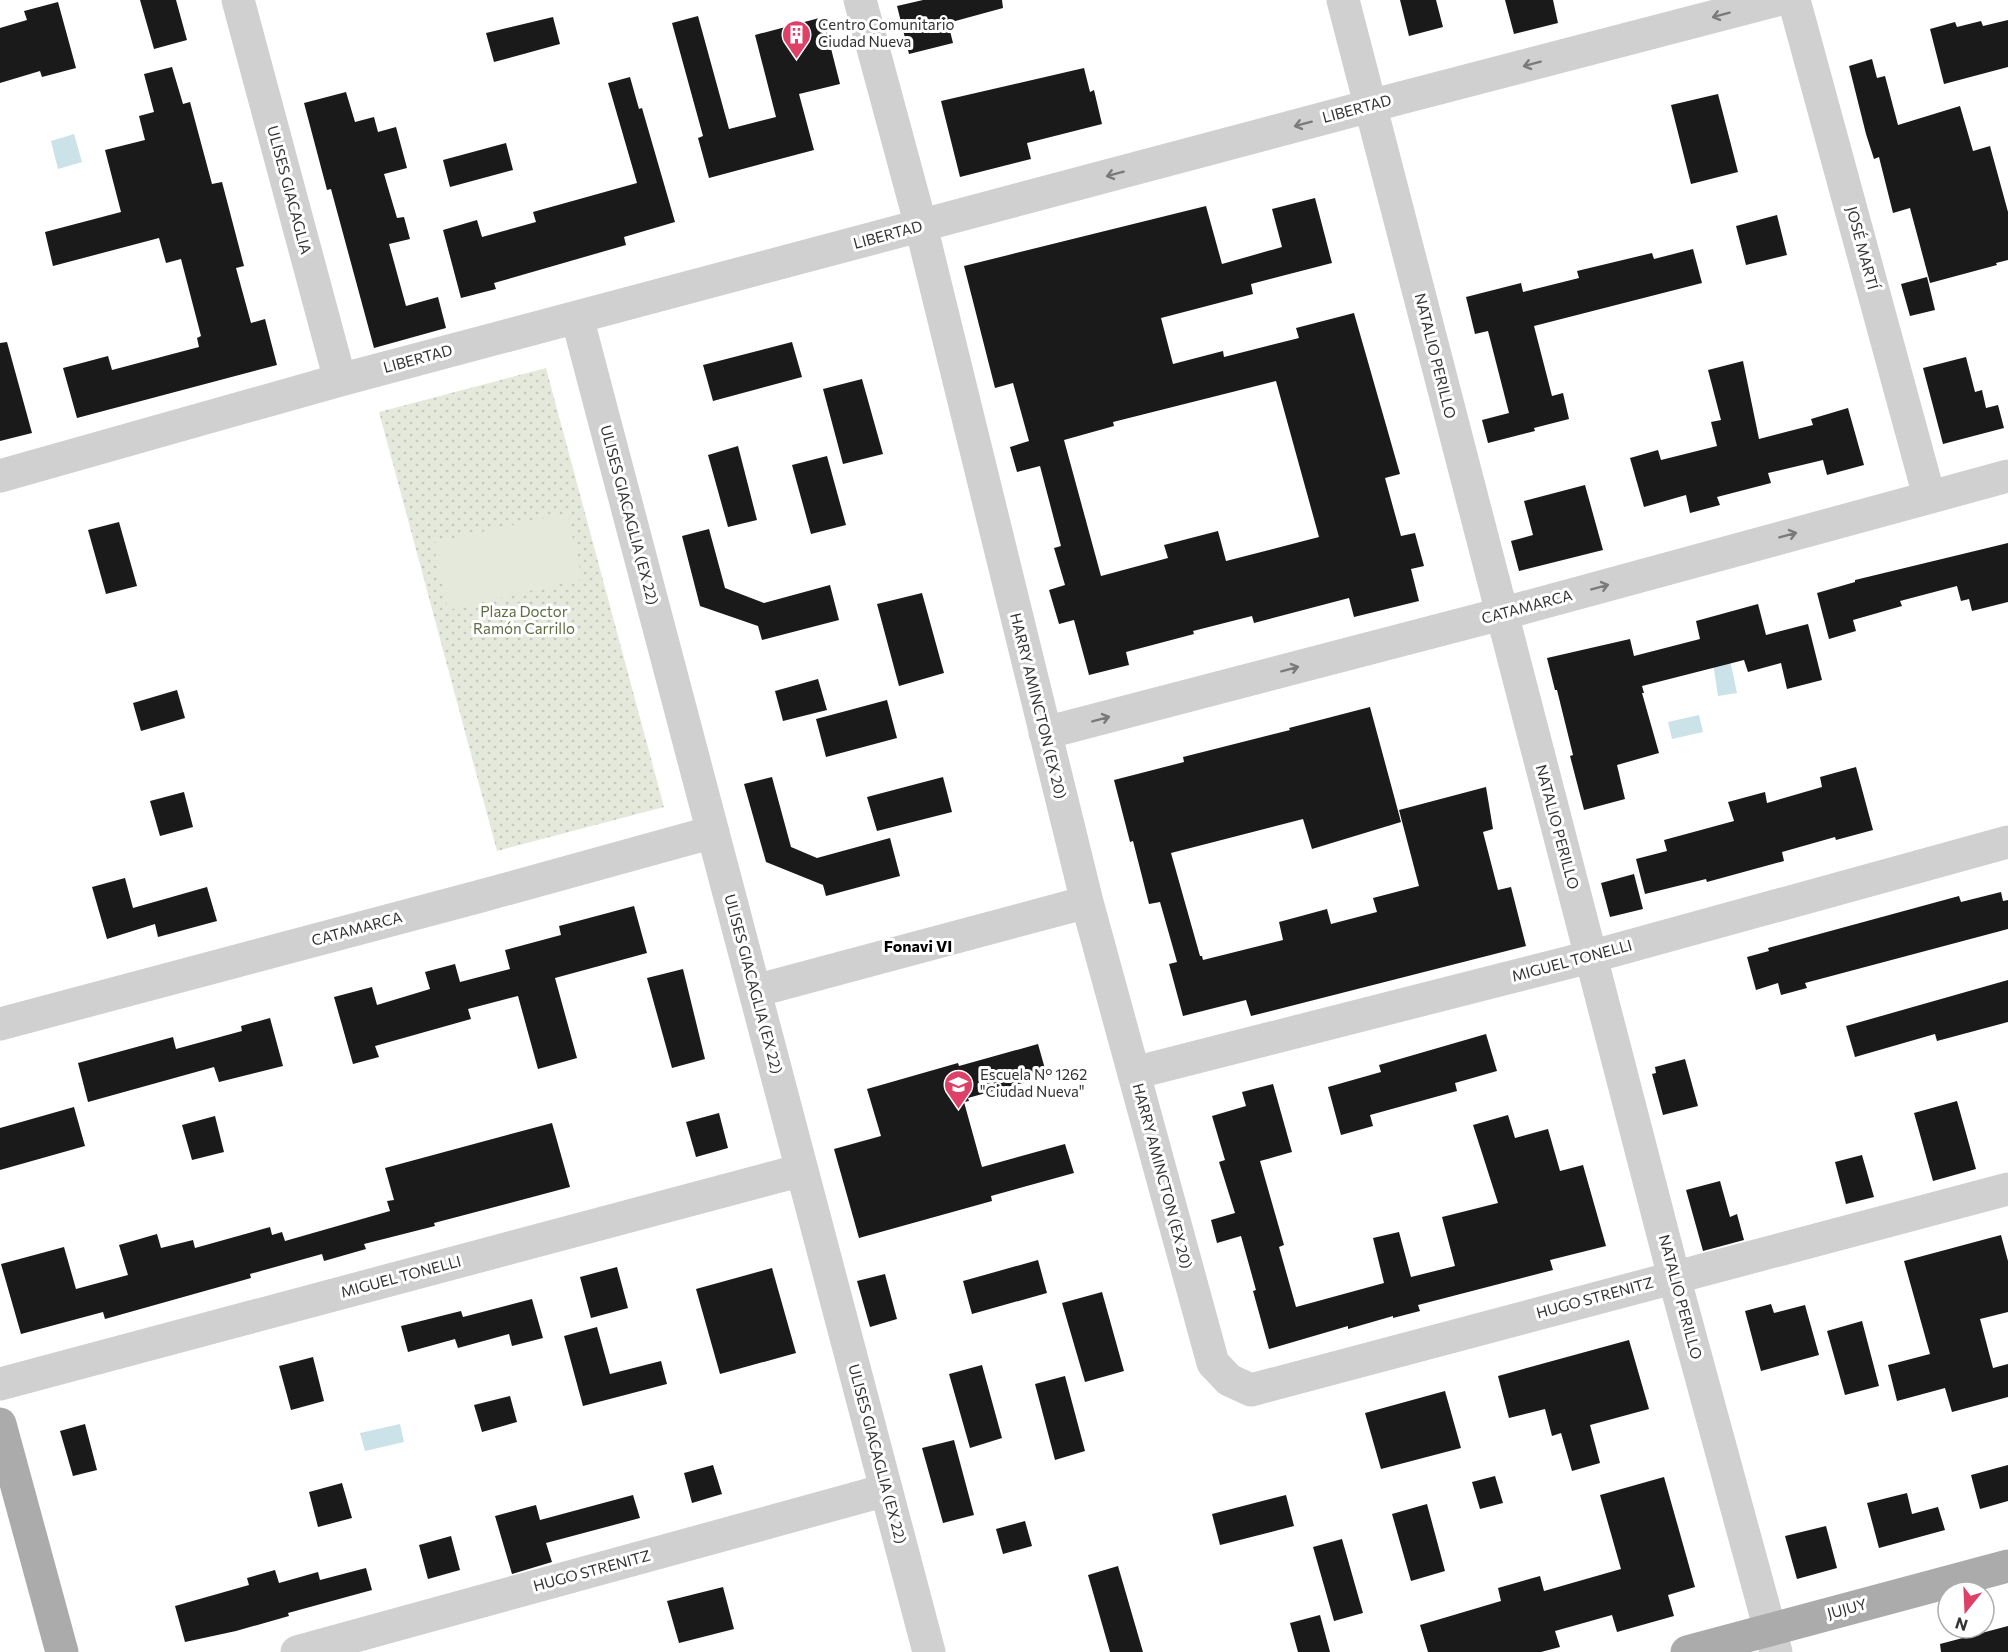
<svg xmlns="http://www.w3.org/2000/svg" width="2008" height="1652" font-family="Commissioner,sans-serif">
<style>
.green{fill:url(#green-dots)}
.pitch{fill:#e5e9dc}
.water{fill:#cae2e8}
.building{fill:#1a1a1a;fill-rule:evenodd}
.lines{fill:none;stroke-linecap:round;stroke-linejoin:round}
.minor{stroke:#d0d0d0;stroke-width:33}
.major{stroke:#ababab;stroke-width:33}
.oneway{stroke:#7a7a7a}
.labels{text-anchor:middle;stroke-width:6;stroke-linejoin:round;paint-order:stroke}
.poi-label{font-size:15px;fill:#333;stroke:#fff;text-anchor:start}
.street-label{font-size:15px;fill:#333;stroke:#fff}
.park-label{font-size:15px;fill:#5d6d41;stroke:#fff}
.neighbourhood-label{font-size:16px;font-weight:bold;fill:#000;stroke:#fff}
</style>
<defs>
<pattern id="green-dots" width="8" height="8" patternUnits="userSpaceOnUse" patternTransform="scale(1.5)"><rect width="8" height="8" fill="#e5e9dc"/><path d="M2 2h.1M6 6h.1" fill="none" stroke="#c5c8bd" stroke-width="1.8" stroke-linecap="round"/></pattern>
</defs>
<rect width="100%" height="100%" fill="#fff"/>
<path class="green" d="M546,368L664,807L497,851L379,412Z"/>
<path class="pitch" d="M567,513L582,579L448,610L433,543Z"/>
<path class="water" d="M74,134L82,162L58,169L51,141Z
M1730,660L1737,693L1718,696L1713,663Z
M1699,715L1703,732L1672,739L1668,722Z
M400,1424L404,1442L365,1451L360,1433Z"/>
<path class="building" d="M140,0H176L187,40L154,49Z
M923,0H1002L1003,8L948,23L953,43L909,54L897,6Z
M1400,0H1436L1443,27L1409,36Z
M1505,0H1553L1558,23L1514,34Z
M58,2L76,68L42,77L40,71L0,83V28L27,20L24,11Z
M698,16L729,129L776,117L755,35L823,17L840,84L799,94L814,150L709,178L698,138L703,136L672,23Z
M553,17L560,44L494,62L486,33Z
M2008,20V67L1944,84L1930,29L1955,22L1957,27L1981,21L1983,26Z
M1872,59L1877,78L1885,76L1898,125L1960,106L1973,151L1990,146L2008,212V260L1996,263L1997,265L1930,283L1910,208L1893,213L1879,157L1874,159L1866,134L1849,66Z
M172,67L183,104L190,102L212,184L222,182L244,266L236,268L251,323L265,319L277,365L77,418L63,368L108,356L112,370L199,347L197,338L201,336L181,259L166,263L159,238L53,266L45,232L121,212L105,150L145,140L139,116L154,112L144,74Z
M1084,68L1090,92L1094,90L1102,124L1027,143L1031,159L960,177L941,101Z
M630,77L639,109L642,108L675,222L624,237L626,245L494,283L496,289L461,298L443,230L477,220L482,237L536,222L533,212L637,183L608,83Z
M346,92L355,122L374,117L378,132L396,127L407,168L384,174L397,218L404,217L410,239L389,244L406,306L438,297L446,328L374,348L331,189L327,190L304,103Z
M1718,94L1738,172L1691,184L1671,105Z
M506,143L513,170L450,187L443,160Z
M1315,198L1332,263L1251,284L1253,294L1161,318L1173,364L1223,351L1224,357L1299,338L1296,328L1354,313L1400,474L1385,478L1401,536L1415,533L1424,566L1411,569L1419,601L1354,617L1349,598L1254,623L1252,616L1193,631L1194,634L1126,652L1129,665L1089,675L1074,620L1059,624L1049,590L1065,585L1054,548L1061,546L1040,466L1017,472L1010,447L1029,441L1013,383L995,388L964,266L1206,206L1222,264L1282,247L1272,209ZM1276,381L1319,537L1226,561L1218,531L1164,545L1168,558L1101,576L1064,440L1114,426L1113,422Z
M1777,215L1787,255L1746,265L1736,226Z
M1693,249L1702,283L1534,326L1552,396L1563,393L1569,419L1534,428L1535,431L1488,443L1482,420L1509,413L1488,331L1475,334L1466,297L1521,283L1523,292L1579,278L1577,271L1652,253L1654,259Z
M1927,277L1935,310L1910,316L1901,284Z
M7,342L32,433L0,441V343Z
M792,342L802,377L713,401L703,365Z
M1966,357L1975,392L1982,390L1986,408L1998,405L2004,428L1943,444L1923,368Z
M1743,361L1759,439L1813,425L1811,419L1848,408L1864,465L1827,475L1823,460L1768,473L1771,483L1717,497L1720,505L1690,513L1686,495L1644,507L1630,458L1658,450L1661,460L1717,446L1711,422L1721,420L1708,370Z
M862,379L883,454L843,464L823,389Z
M738,446L757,520L728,527L708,455Z
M827,456L846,525L811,534L792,465Z
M1585,485L1603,550L1519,571L1511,541L1533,535L1524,501Z
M119,522L137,586L106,594L88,530Z
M709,529L725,588L764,603L830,585L839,620L762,640L758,626L700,606L682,536Z
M2008,543V602L1972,611L1969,599L1961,601L1957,586L1900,601L1902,606L1853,620L1856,631L1829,639L1817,593L1855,582V580Z
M922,593L944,673L899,686L877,604Z
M1758,604L1766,635L1808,624L1822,680L1787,689L1781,663L1748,672L1744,660L1642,686L1644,693H1642L1659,753L1617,765L1625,799L1584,810L1570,756L1573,755L1557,690H1555L1547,658L1630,639L1634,656L1700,639L1696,621Z
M818,679L827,710L783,721L775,691Z
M177,690L185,718L141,731L133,703Z
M887,700L897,738L826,757L816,719Z
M1370,707L1401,822L1312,849L1303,819L1171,853L1200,956H1202L1203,960L1283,940L1279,922L1327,909L1331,924L1377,912L1373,898L1419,886L1399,810L1486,787L1493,829L1483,832L1498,890L1511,887L1526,946L1251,1016L1246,1000L1183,1016L1169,964L1177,962L1160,902L1149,904L1133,841L1130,842L1114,780L1184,762L1183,757L1290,730L1289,728Z
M1856,767L1873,830L1836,840L1835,837L1782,852L1784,861L1707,882L1706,879L1645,894L1636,859L1667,851L1664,840L1734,821L1728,802L1765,792L1767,803L1822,787L1820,777Z
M772,777L791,847L817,858L890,838L900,876L826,896L823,885L766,862L744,784Z
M943,777L952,812L877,831L867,797Z
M184,792L193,827L160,836L150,801Z
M1634,874L1643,909L1610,917L1601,883Z
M125,878L133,908L207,887L217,921L158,937L155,924L107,939L92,887Z
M2001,892L2003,901L2008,900V929L1805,983L1807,988L1781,995L1778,983L1756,990L1747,957L1769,951L1768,948L1959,896L1961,902Z
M634,906L647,953L555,978L577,1058L538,1069L518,996L468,1009L471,1019L375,1046L379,1057L353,1064L334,997L372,987L377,1005L430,989L425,972L455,964L460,982L510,969L505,950L561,935L559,926Z
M683,969L705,1059L672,1068L647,978Z
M2008,980V1022L1937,1041L1935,1034L1855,1057L1846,1026Z
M270,1018L283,1066L219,1082L214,1067L88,1102L78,1063L173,1037L176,1049L242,1031L241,1026Z
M1486,1034L1497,1071L1455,1083L1457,1091L1370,1115L1373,1126L1341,1135L1328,1087L1381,1072L1379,1065Z
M1038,1044L1047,1076L968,1098L969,1101L964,1102L982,1167L1065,1144L1074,1173L991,1196L992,1201L859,1238L834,1149L881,1136L867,1089L958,1063L959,1066Z
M1685,1059L1698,1106L1663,1115L1652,1074L1656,1073L1655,1067Z
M1273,1084L1292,1152L1260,1161L1284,1245L1279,1247L1296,1307L1384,1283L1373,1238L1399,1232L1411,1277L1455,1266L1442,1217L1498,1203L1473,1125L1508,1115L1515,1138L1548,1129L1560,1171L1583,1165L1606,1246L1550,1260L1553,1270L1418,1305L1420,1311L1393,1318V1316L1348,1329V1326L1269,1349L1253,1291L1256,1290L1241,1236L1217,1243L1211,1220L1235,1213L1219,1162L1225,1160L1212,1116L1246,1106L1242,1092Z
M1957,1101L1976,1169L1933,1181L1914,1113Z
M74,1107L85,1146L0,1170V1128Z
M719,1113L728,1148L696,1157L686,1122Z
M215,1116L224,1152L192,1160L182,1125Z
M552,1123L570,1187L434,1223L435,1226L364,1244L366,1249L324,1261L322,1254L250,1274L251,1278L105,1319L103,1312L21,1334L1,1264L64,1247L76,1289L128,1275L119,1245L157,1234L161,1248L193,1240L195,1248L270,1227L272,1235L282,1232L285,1241L390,1211L387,1201L394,1200L385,1168Z
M1862,1155L1874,1197L1846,1204L1835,1162Z
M1720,1181L1730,1217L1737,1214L1744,1240L1703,1251L1686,1190Z
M2001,1235L2008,1261V1312L1980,1319L1993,1368L2008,1364V1397L1952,1412L1945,1388L1897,1401L1888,1365L1930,1354L1904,1261Z
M1038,1260L1047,1293L972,1314L963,1281Z
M617,1267L628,1308L591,1318L580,1277Z
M772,1268L796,1353L720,1374L696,1289Z
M885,1274L897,1319L870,1327L857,1281Z
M1102,1292L1124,1371L1085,1382L1062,1303Z
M532,1299L543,1338L512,1346L509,1334L458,1348L455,1339L408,1352L401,1326L461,1311L463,1317Z
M1771,1304L1774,1313L1805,1305L1819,1355L1761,1371L1745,1311Z
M1862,1321L1879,1386L1845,1395L1827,1331Z
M597,1327L610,1374L661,1361L667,1384L583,1406L564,1336Z
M1629,1340L1649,1409L1590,1425L1600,1463L1572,1471L1561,1433L1552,1436L1545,1409L1509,1418L1498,1376Z
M313,1357L324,1401L291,1410L279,1366Z
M982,1365L1002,1438L970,1448L949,1374Z
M1065,1376L1085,1451L1055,1460L1035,1384Z
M1445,1391L1461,1448L1381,1469L1365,1413Z
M510,1396L517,1422L482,1432L474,1405Z
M85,1424L97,1470L73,1476L60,1431Z
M954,1440L974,1515L943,1523L922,1448Z
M713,1465L722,1494L692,1503L684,1473Z
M2008,1465V1501L1980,1509L1971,1475Z
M1495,1476L1503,1503L1480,1509L1472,1482Z
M1664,1477L1695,1587L1668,1595L1674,1616L1617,1632L1612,1615L1555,1631L1560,1647L1541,1652H1428L1420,1625L1501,1601L1498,1588L1540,1576L1544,1591L1621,1569L1600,1495Z
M342,1483L352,1518L318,1527L309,1492Z
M1907,1493L1912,1514L1938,1507L1945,1530L1879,1548L1867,1503Z
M633,1495L640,1518L546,1543L552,1562L512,1574L495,1516L536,1505L540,1520Z
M1286,1495L1294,1526L1220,1545L1212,1514Z
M1427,1504L1445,1571L1411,1581L1392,1514Z
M1025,1521L1032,1546L1003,1554L996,1529Z
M1826,1526L1837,1568L1797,1579L1785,1536Z
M451,1536L460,1570L428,1579L419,1545Z
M1342,1539L1363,1613L1334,1621L1313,1547Z
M1118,1566L1143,1652H1110L1088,1575Z
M366,1568L372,1590L288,1613L289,1616L236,1631L185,1642L175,1606L249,1585L247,1578L275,1570L279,1583L318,1572L320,1580Z
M723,1587L734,1629L679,1643L667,1601Z
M1320,1615L1330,1652H1298L1290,1623Z
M2008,1626V1652H1941L1940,1644Z"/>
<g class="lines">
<path class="minor" d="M238,0L340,380
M860,0L921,226L1087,902L1213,1363L1229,1380L1251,1390L2008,1189
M1343,0L1674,1277L1776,1652
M1794,0L1929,496
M577,317L929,1652
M0,476L340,380L1370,106L1777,0
M1045,733L1501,614L2008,476
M755,991L1087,902
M0,1024L481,896L713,832
M1134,1073L1590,957L2008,842
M0,1384L802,1170
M297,1652L886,1490"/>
<path class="major" d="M0,1424L62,1652
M1687,1652L2008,1566"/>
</g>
<defs><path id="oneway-shaft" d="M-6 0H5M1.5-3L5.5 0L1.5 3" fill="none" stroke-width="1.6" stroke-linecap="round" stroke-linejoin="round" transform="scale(1.5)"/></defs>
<g class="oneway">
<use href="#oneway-shaft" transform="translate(1721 15) rotate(165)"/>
<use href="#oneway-shaft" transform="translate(1532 64) rotate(165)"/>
<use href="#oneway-shaft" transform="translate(1303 124) rotate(165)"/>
<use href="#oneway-shaft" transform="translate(1115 174) rotate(165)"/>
<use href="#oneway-shaft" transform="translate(1788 535) rotate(-15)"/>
<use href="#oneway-shaft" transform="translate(1600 587) rotate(-15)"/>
<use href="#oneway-shaft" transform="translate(1290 669) rotate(-15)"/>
<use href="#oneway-shaft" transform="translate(1101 719) rotate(-15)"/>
</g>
<defs>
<symbol id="building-pin" viewBox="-11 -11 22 30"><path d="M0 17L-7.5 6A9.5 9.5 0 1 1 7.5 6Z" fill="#dd4167" stroke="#fff"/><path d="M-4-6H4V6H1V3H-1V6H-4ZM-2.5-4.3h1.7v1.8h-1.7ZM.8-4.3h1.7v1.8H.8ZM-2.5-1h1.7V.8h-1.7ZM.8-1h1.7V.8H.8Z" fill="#fff"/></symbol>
<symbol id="school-pin" viewBox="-11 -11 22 30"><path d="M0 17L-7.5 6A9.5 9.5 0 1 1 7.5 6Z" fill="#dd4167" stroke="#fff"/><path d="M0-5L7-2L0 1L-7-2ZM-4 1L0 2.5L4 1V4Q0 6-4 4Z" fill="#fff"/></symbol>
</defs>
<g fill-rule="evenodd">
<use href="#building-pin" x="780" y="18" width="33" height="45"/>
<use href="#school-pin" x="942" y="1068" width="33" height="45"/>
</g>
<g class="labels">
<g class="poi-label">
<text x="818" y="30">Centro Comunitario<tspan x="818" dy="17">Ciudad Nueva</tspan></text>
<text x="980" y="1080">Escuela N° 1262<tspan x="980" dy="17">"Ciudad Nueva"</tspan></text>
</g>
<g class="street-label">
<text transform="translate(1357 109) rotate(-15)" y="5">LIBERTAD</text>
<text transform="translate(289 190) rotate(75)" y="5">ULISES GIACAGLIA</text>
<text transform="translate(888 235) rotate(-15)" y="5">LIBERTAD</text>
<text transform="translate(1862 248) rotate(75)" y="5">JOSÉ MARTÍ</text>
<text transform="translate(1435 356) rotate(76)" y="5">NATALIO PERILLO</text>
<text transform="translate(418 359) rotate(-15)" y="5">LIBERTAD</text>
<text transform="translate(629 515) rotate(75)" y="5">ULISES GIACAGLIA (EX 22)</text>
<text transform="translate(1527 607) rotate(-15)" y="5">CATAMARCA</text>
<text transform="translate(1038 706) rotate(76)" y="5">HARRY AMINCTON (EX 20)</text>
<text transform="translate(1557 827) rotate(75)" y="5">NATALIO PERILLO</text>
<text transform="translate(357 929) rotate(-15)" y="5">CATAMARCA</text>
<text transform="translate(1572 961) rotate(-15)" y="5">MIGUEL TONELLI</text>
<text transform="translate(753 984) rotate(75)" y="5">ULISES GIACAGLIA (EX 22)</text>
<text transform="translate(1162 1176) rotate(75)" y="5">HARRY AMINCTON (EX 20)</text>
<text transform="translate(401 1277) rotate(-15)" y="5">MIGUEL TONELLI</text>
<text transform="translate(1680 1297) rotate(75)" y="5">NATALIO PERILLO</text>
<text transform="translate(1595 1298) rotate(-15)" y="5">HUGO STRENITZ</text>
<text transform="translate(877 1454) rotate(75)" y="5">ULISES GIACAGLIA (EX 22)</text>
<text transform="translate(592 1571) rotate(-15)" y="5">HUGO STRENITZ</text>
<text transform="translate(1847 1609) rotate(-15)" y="5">JUJUY</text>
</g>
<g class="park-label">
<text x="524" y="617">Plaza Doctor<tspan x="524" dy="17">Ramón Carrillo</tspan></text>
</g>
<g class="neighbourhood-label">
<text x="918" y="952">Fonavi VI</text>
</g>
</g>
<g transform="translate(1966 1610) rotate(198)"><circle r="28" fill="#ffffff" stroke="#adadad" stroke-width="1.5"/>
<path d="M0-4.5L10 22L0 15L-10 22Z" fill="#dd4167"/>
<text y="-9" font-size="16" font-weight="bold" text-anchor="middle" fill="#333333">N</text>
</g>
</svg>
